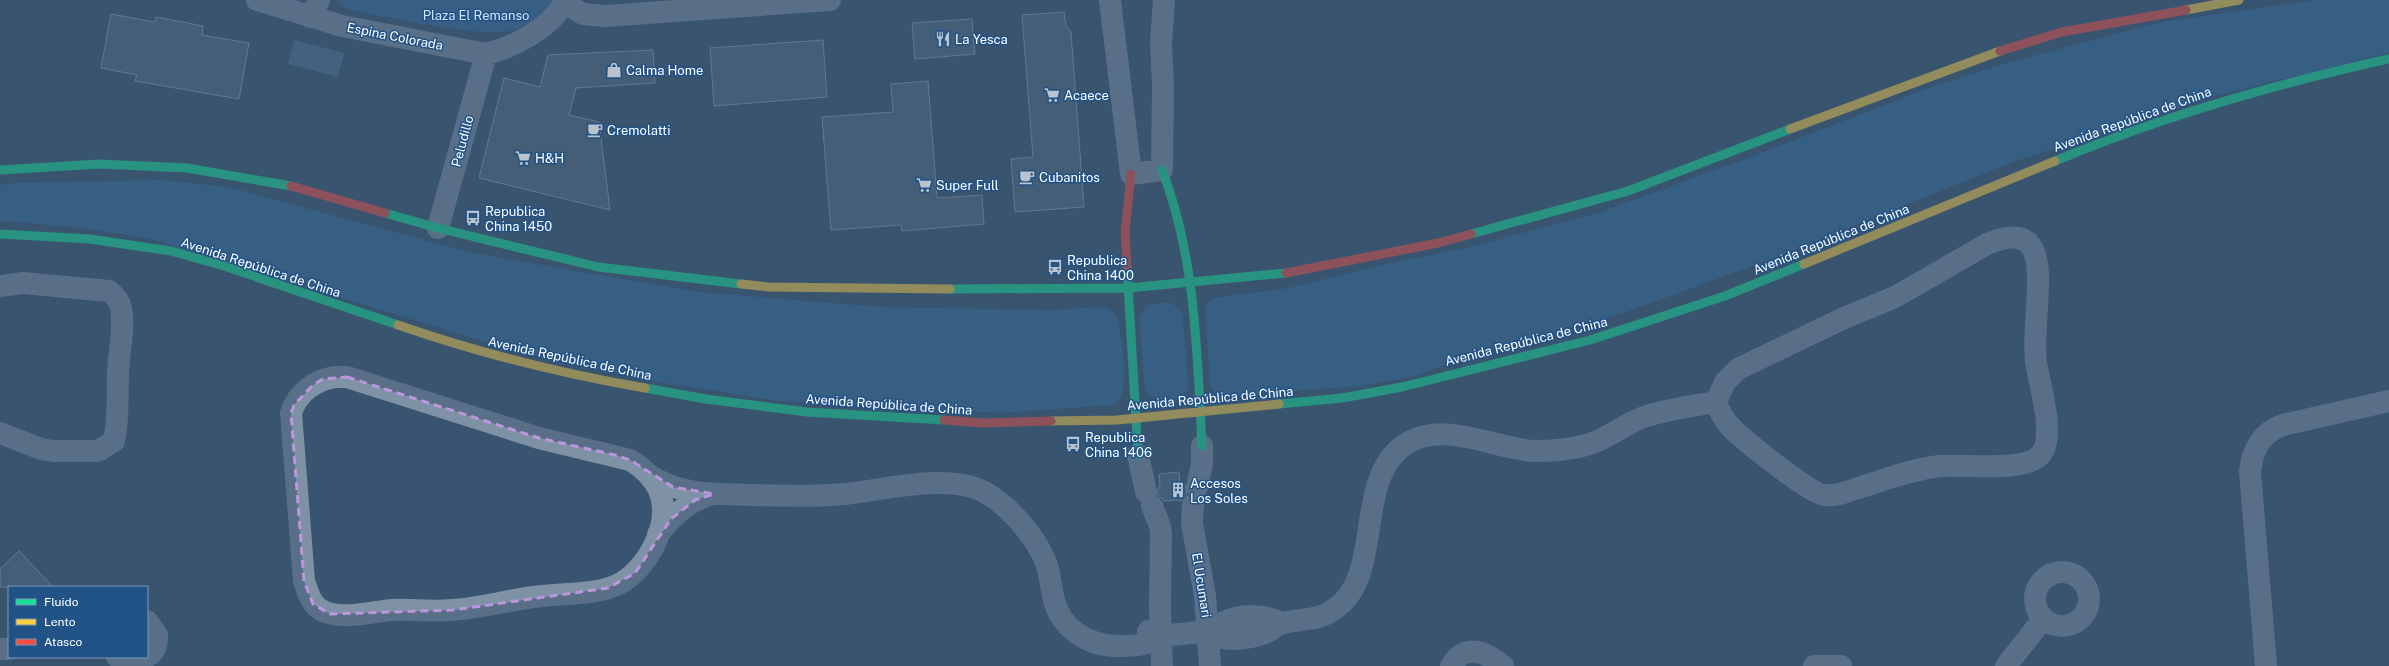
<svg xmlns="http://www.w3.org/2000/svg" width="2389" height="666" font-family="'Public Sans',sans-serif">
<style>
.green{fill:#366a9c}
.water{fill:#507395}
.building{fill:#566c82;stroke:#93a3b3}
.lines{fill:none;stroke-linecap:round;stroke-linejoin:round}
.street{stroke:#7f91a5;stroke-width:22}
.fast{stroke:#16e098;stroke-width:9}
.slow{stroke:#ffcf43;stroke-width:9}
.jam{stroke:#f24e42;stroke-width:9}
.marked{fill:none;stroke:#bd96df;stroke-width:3;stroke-dasharray:8 5;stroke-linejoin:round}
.labels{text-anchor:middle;stroke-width:3;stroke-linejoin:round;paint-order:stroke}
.park-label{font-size:13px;fill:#d0e4f7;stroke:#225386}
.street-label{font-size:13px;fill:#fff;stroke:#225386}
.poi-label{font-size:13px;fill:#fff;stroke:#225386;text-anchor:start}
</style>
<rect width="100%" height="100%" fill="#385470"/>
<path class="green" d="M338,0H554C545,11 531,23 518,29C486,41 386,16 349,10L339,4Z
M2315,0H2389V53L2212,97L2013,162L1769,260L1621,314L1468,356L1412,377L1353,387L1260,393L1224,398L1216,394L1210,384L1205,306L1213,298L1288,288L1390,263L1466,248L1598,213L1740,161L1934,86L2014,61L2161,22Z
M162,180L228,187L473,253L699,292L881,307L1052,310L1100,307L1109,309L1116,315L1119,324C1121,346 1133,392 1114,405L1002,413L779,401L652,381L518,352L147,238L65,226L0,221V185L14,183Z
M1159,303H1172L1182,313L1189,388L1180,400C1161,404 1147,403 1144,380L1139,319L1147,306Z"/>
<path class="water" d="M294,40L344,53L338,77L288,64Z"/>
<path class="building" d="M1064,12L1066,26L1071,32L1084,207L1015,212L1011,159L1033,157L1022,15Z
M111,14L155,22L156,17L203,26L202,35L249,43L239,99L135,81L137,75L101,68Z
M972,19L975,54L915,59L912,23Z
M823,40L827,97L714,106L710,48Z
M653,50L655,83L576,88L569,115L599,122L610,210L479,178L504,78L540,87L548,55Z
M928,81L937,198L982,195L984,224L902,231L901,225L831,230L822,117L893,112L891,84Z
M1179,472L1180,483L1185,484L1187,494L1181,501L1176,500L1164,501L1158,495V488L1160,487L1159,474Z
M19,551L53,587H0V569Z"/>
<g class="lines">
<path class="street" d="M257,0L342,26L486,54C515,47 552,27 566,0
M1110,0L1131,174L1162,170L1163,86L1161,43L1164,0
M564,3L583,14L605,16L830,0
M310,17L319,0
M438,228L486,54
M0,286L23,283L109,291C115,296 120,301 121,308C125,330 118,354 118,376C117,398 119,419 114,441L98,451H54L41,449L0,433
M335,377H347L539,438L630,460C642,467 653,478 659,490C673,523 647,571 617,585C594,595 567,593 542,596C512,599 482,608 452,610C432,612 412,609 392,610C371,612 343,620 323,611C311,606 308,592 304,581L291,413C297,393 315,380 335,377Z
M1138,455L1146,492
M648,474C655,479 663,483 672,486C696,495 725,494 750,495C782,496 813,497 845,494C885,490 950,472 986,493C1009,506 1033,534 1044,558C1051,572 1050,585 1054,600C1061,629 1089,646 1118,646C1134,646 1147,646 1161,636
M1197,487L1202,464V446
M1193,505L1192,523L1205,596L1210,666
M1152,506L1160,526L1161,535L1160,608L1162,666
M658,534C674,515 688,501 713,494
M2035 599a27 27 0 1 1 54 0a27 27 0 1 1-54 0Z
M1282,623C1257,612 1232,614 1209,631C1213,633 1218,637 1223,638C1234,641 1255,637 1265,633C1270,631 1275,626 1281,624C1296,618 1313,622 1328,613C1385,584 1354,490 1398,450C1437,415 1492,449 1535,451C1554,451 1577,449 1595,442C1612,435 1627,423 1644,417C1667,409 1692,406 1716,402C1719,410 1722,417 1728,424C1740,438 1808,492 1824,495C1836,497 1849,491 1861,487C1887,479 1913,469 1940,466C1963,464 2027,473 2041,454C2056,435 2039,384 2036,362C2032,332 2044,274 2034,252C2026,231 2003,237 1987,244L1895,297L1842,319L1738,369L1725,382L1716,402
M1148,631L1161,636L1209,631
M0,649H9
M117,657C136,666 159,658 157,635L147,621
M1451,666C1466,642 1486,652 1503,666
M1814,666H1841
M2006,666L2043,619
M2266,666L2250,472C2252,450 2262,432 2283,425L2389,401"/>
<path class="fast" d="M2055,161C2163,116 2275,84 2389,59
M0,170L99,164L187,168L291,186
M1162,170C1196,257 1197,354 1202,446
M385,213L438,228L598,267L741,284
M0,234L90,239L171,251L227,267L398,325
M1471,234L1628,191L1790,129
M1127,266L1138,455
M950,289L1128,288L1286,273
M645,388L706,399L807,412L944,420
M1279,404L1342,398L1402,387L1590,340L1725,296L1804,264"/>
<path class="slow" d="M2186,10L2239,0
M1790,129L2000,51
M1804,264L2055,161
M741,284L768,287L950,289
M398,325C479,353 562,374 645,388
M1051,421L1117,420L1279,404"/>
<path class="jam" d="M2000,51L2062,32L2186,10
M291,186L385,213
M1127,266L1125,232L1131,174
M1286,273L1438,243L1471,234
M944,420L984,423L1051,421"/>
</g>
<path d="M0 0H2389V666H0ZM347,377L539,438L615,455L630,460L673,487L714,494L695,500L671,519L635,573L608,588L453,610L330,614L313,604L304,581L291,413L294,405L313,385L323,379Z" fill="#385470" fill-opacity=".55" fill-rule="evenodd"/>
<path class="marked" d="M347,377L539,438L615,455L630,460L673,487L714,494L695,500L671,519L635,573L608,588L453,610L330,614L313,604L304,581L291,413L294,405L313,385L323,379Z"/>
<defs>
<symbol id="restaurant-bare" viewBox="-9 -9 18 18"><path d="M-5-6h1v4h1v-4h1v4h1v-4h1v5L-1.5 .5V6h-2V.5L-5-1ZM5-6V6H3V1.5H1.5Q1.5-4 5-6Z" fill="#b9c3cd" stroke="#225386" stroke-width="2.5" paint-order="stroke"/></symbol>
<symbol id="shop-bare" viewBox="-9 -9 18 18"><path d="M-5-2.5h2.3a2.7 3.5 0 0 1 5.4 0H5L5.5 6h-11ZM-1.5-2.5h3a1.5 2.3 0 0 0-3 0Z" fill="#b9c3cd" stroke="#225386" stroke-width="2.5" paint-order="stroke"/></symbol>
<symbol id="supermarket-bare" viewBox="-9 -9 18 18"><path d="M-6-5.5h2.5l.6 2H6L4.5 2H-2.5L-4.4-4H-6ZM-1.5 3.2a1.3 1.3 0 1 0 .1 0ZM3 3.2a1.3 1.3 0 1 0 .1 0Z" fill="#b9c3cd" stroke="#225386" stroke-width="2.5" paint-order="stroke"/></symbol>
<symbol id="cafe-bare" viewBox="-9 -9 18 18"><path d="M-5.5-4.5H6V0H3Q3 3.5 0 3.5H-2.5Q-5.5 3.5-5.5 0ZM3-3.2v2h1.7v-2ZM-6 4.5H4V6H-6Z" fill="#b9c3cd" stroke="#225386" stroke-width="2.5" paint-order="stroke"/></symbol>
<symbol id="bus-bare" viewBox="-9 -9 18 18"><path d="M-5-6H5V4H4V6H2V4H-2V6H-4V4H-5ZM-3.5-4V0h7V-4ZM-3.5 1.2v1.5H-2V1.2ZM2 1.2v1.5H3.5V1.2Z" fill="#b9c3cd" stroke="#225386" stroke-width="2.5" paint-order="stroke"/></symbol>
<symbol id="building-bare" viewBox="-9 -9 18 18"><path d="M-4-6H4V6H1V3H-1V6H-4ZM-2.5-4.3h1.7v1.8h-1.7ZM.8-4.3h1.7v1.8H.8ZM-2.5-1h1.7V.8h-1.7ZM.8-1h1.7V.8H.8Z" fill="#b9c3cd" stroke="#225386" stroke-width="2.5" paint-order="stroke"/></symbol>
</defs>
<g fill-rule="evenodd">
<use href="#restaurant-bare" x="932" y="28" width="22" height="22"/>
<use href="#shop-bare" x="603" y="59" width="22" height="22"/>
<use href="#supermarket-bare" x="1041" y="84" width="22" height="22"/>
<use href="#cafe-bare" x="584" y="119" width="22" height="22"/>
<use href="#supermarket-bare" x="512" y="147" width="22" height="22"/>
<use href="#cafe-bare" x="1016" y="166" width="22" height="22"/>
<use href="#supermarket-bare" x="913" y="174" width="22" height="22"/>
<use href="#bus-bare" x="462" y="207" width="22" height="22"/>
<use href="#bus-bare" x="1044" y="256" width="22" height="22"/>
<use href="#bus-bare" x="1062" y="433" width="22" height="22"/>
<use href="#building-bare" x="1167" y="479" width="22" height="22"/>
</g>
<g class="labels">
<g class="park-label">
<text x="476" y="20">Plaza El Remanso</text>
</g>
<g class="street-label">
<text transform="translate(395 36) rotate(11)" y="5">Espina Colorada</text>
<text transform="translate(2132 119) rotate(-20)" y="5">Avenida República de China</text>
<text transform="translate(462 141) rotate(-75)" y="5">Peludillo</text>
<text transform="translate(1831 239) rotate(-22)" y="5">Avenida República de China</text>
<text transform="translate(261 267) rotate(18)" y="5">Avenida República de China</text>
<text transform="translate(1526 341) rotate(-14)" y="5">Avenida República de China</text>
<text transform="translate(570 358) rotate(12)" y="5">Avenida República de China</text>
<text transform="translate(1210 398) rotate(-5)" y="5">Avenida República de China</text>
<text transform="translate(889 404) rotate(4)" y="5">Avenida República de China</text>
<text transform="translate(1202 585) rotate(81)" y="5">El Ucumari</text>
</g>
<g class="poi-label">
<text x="955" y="44">La Yesca</text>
<text x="626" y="75">Calma Home</text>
<text x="1064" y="100">Acaece</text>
<text x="607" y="135">Cremolatti</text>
<text x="535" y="163">H&amp;H</text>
<text x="1039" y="182">Cubanitos</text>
<text x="936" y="190">Super Full</text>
<text x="485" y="216">Republica<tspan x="485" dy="15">China 1450</tspan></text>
<text x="1067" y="265">Republica<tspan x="1067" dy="15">China 1400</tspan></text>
<text x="1085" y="442">Republica<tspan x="1085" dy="15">China 1406</tspan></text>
<text x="1190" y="488">Accesos<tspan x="1190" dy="15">Los Soles</tspan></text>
</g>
</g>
<rect x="8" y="586" width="140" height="72" fill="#225386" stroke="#7a98b6"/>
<rect x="16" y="599" width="20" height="6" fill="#16e098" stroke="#7a98b6"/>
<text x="44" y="606" font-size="12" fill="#ffffff">Fluido</text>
<rect x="16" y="619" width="20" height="6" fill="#ffcf43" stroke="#7a98b6"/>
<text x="44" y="626" font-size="12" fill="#ffffff">Lento</text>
<rect x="16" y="639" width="20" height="6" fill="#f24e42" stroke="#7a98b6"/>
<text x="44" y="646" font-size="12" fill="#ffffff">Atasco</text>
</svg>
